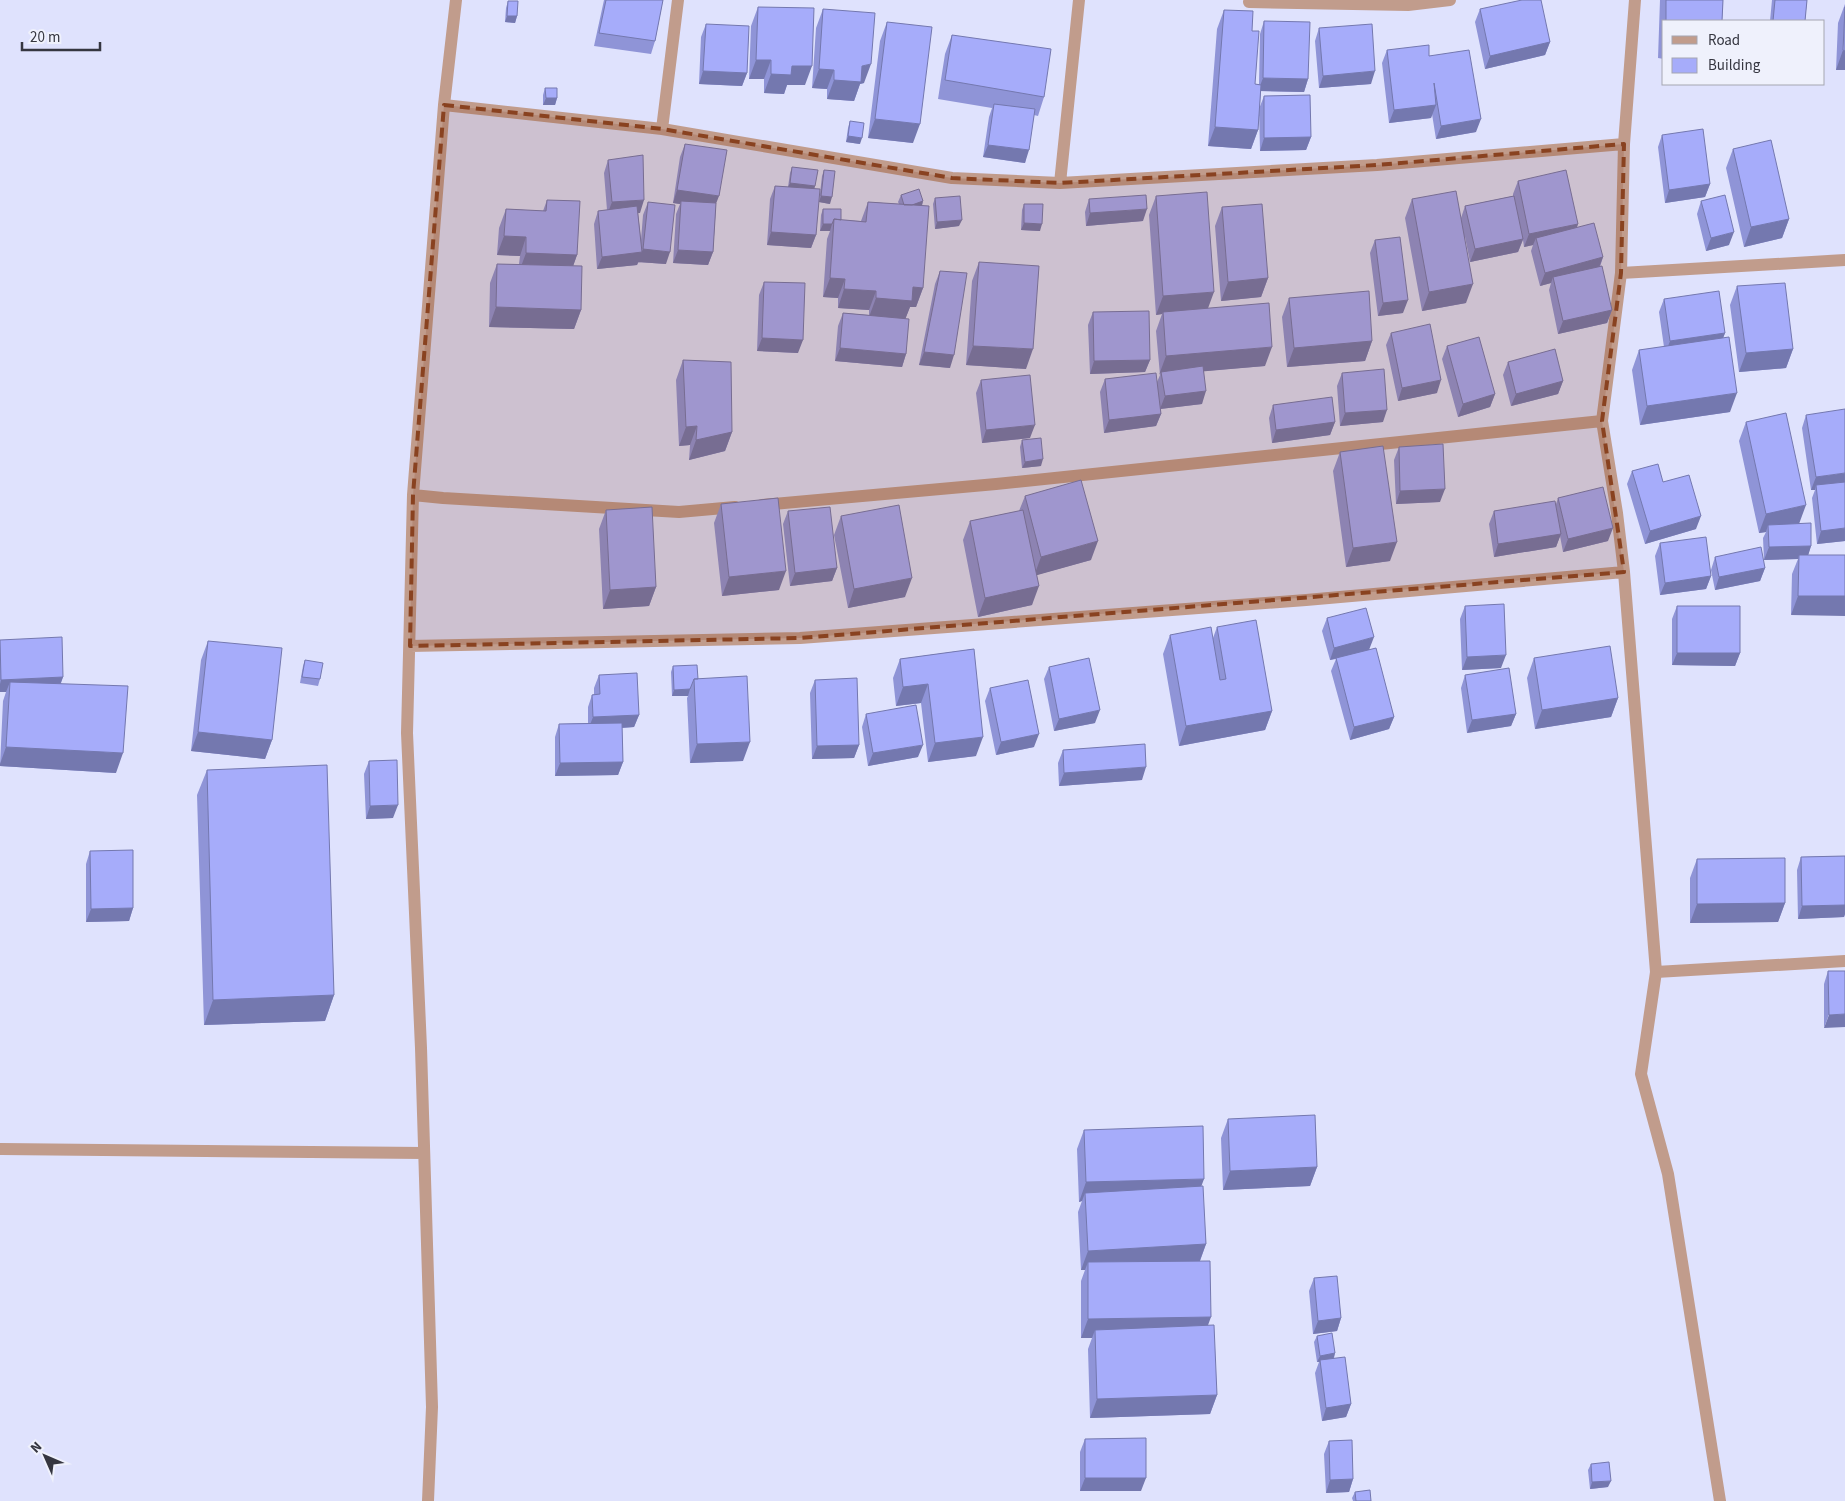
<svg xmlns="http://www.w3.org/2000/svg" width="1845" height="1501" font-family="'Source Sans 3',sans-serif">
<style>
.lines{fill:none;stroke-linecap:round;stroke-linejoin:round}
.minor{stroke:#c19c8c;stroke-width:12}
.wall{fill:#8f94d7}
.shaded-wall{fill:#7478af}
.building{fill:#a6acfa;stroke:#7478af}
.marked{fill:#894220;fill-opacity:0.2;stroke:#894220;stroke-width:4;stroke-dasharray:10 6;stroke-linejoin:round}
</style>
<rect width="100%" height="100%" fill="#dfe2fd"/>
<g class="lines">
<path class="minor" d="M1635,0L1624,144L1621,273L1602,421L1617,513L1624,572L1656,972L1641,1074L1668,1174L1720,1501
M1249,2L1408,5L1450,0
M444,105L662,129L952,178L1060,183L1377,165L1624,144
M662,129L678,0
M1060,183L1079,0
M1621,273L1845,260
M413,495L443,498L679,512L735,507
M762,505L996,484L1602,421
M410,646L800,638L1306,600L1624,572
M1656,972L1845,961
M1,1149L424,1153
M428,1501L432,1407L421,1048L407,733L413,495L444,105L456,0"/>
</g>
<path class="wall" d="M604,0H663L655,41L651,54L594,46Z
M1660,0H1723L1722,21H1664V59L1658,58Z
M1772,0H1807L1805,21H1770Z
M508,1L517,16L515,23L505,22L506,8Z
M1845,4V70H1836L1838,23Z
M758,7L805,85H787L784,94L764,93V79H749L751,26Z
M823,9L864,83L860,84L854,101L827,99V89L812,88L816,28Z
M1480,9L1550,42L1545,55L1485,69L1475,22Z
M1224,10L1252,31L1255,84H1259L1260,34L1264,21L1308,79L1304,92L1261,91L1258,130L1251,149L1208,146L1217,29Z
M887,22L913,143L868,138L880,41Z
M706,24L747,73L742,86L699,84L701,37Z
M1319,28L1371,84L1319,88L1315,41Z
M952,35L1044,97L1038,116L1034,115L1025,163L983,157L989,117L992,108L938,99L945,54Z
M1387,50L1429,56L1476,132L1436,139L1432,114L1431,118L1389,123L1382,63Z
M545,88L557,98L555,105H543V95Z
M1264,96L1311,137L1306,150L1260,151L1259,109Z
M850,121L860,144L846,142L848,128Z
M1662,135L1710,184L1705,197L1665,203L1658,147Z
M685,144L716,206L713,252L708,265L673,263L676,214L680,204L673,203L680,157Z
M1733,149L1789,219L1782,238L1744,247L1726,168Z
M608,160L640,213H638L641,240L643,215L648,202L666,264L638,262L639,261L637,265L597,269L594,224L598,211L607,210L604,173Z
M792,167L815,186L814,189L816,235L811,248L767,245L770,199L775,186L788,187L790,173Z
M824,170L830,204L819,202L822,176Z
M1518,181L1578,224L1577,227L1603,257L1600,267L1612,310L1607,323L1558,334L1549,290L1551,283L1540,286L1531,251L1533,245L1524,247L1523,240L1518,252L1470,262L1465,237L1466,303L1422,311L1405,218L1412,199L1461,218L1465,206L1513,196V194Z
M901,195L923,201L922,206L923,288L916,307H910L905,319L906,354L902,367L835,361L838,326L843,313L869,315V310L838,308V298L823,297L827,239L830,231H820L821,215L823,209L841,220L861,221L868,202L899,204L898,202Z
M1156,196L1208,308L1265,366L1204,371L1202,404L1160,409L1161,414L1156,426L1104,433L1100,392L1105,379L1157,382L1160,375L1156,331L1162,314L1156,315L1149,215Z
M935,198L959,226L935,229L933,204Z
M1089,199L1143,221L1086,226L1085,212Z
M547,200L577,255L573,266L581,310L574,329L489,327L490,283L497,264H519L520,256L497,255L499,228L506,209L543,211Z
M1701,201L1729,245L1706,251L1697,214Z
M1024,204L1040,231L1021,230L1022,210Z
M1222,207L1268,278L1261,297L1221,301L1215,226Z
M1375,240L1403,313L1378,316L1370,253Z
M979,262L1026,369L966,365L972,281Z
M940,271L950,368L919,365L935,284Z
M764,282L798,353L757,351L759,295Z
M1737,286L1793,349L1786,368L1739,372L1730,305Z
M1289,298L1372,341L1365,361L1287,367L1282,317Z
M1664,299L1725,333L1723,338L1730,412L1640,425L1632,370L1639,350L1664,347L1659,312Z
M1093,312L1150,360L1145,372L1090,374L1088,325Z
M1391,333L1437,393L1398,401L1386,345Z
M1447,346L1495,394L1490,407L1458,417L1442,359Z
M683,360L732,432L725,451L689,460L690,445L679,446L676,380Z
M1508,362L1563,381L1558,394L1511,406L1503,375Z
M1342,373L1383,422L1340,426L1337,386Z
M981,380L1030,438L982,443L976,393Z
M1273,405L1335,422L1330,435L1272,443L1269,418Z
M1806,415L1845,541L1817,544L1812,498L1815,490H1811L1802,428Z
M1746,422L1799,524L1811,546L1808,555H1845L1791,615L1792,574L1798,559L1764,560L1763,538L1766,532L1759,533L1739,441Z
M1022,440L1041,466L1022,468L1020,447Z
M1399,447L1440,502L1396,504L1394,460Z
M1340,452L1390,561L1346,567L1333,471Z
M1632,471L1663,482L1696,529L1645,544L1627,484Z
M1025,496L1091,560L1036,575L1032,605L978,617L963,540L970,521L1019,511Z
M1558,498L1608,541L1563,552L1560,536L1556,547L1494,557L1489,524L1494,511L1556,504Z
M721,504L779,590L722,596L714,523Z
M606,510L656,587L649,606L603,609L599,529Z
M788,511L837,568L832,581L790,586L783,524Z
M841,516L905,597L848,608L834,535Z
M1660,543L1711,576L1706,589L1660,595L1655,556Z
M1715,557L1765,568L1760,581L1715,590L1711,570Z
M1465,606L1501,668L1462,670L1460,619Z
M1677,606L1740,653L1735,666L1672,665V619Z
M1327,618L1369,649L1394,717L1389,729L1350,740L1331,671L1336,659L1330,660L1322,631Z
M1217,627L1272,711L1265,730L1179,746L1163,654L1170,635L1213,638Z
M0,640L63,677L61,683L116,773L0,766L3,701L6,692H0Z
M208,641L272,740L265,759L191,751L201,660Z
M974,649L976,756L928,762L921,703L896,706L893,678L900,659Z
M1534,658L1618,698L1611,717L1535,729L1527,678Z
M305,660L320,679L318,686L300,683L303,666Z
M673,666L698,679L743,761L690,763L687,698L688,696H672L671,672Z
M1049,667L1095,723L1054,731L1044,679Z
M599,675L639,715L634,727L622,728L623,762L618,775L555,776V737L559,724L588,723V707L592,695L594,694V688Z
M1465,675L1516,714L1511,726L1467,733L1461,688Z
M815,680L859,745L854,758L812,759L810,693Z
M990,688L1034,747L996,755L985,701Z
M866,714L918,757L868,766L862,727Z
M1063,750L1142,780L1059,786L1058,763Z
M369,761L393,818L366,819L364,774Z
M207,770L334,995L325,1021L204,1025L197,795Z
M90,851L133,908L129,921L86,922V864Z
M1845,856V914L1844,917L1798,919L1797,870L1801,857Z
M1697,859L1785,903L1778,922L1690,923V878Z
M1828,971H1845L1824,1028V984Z
M1228,1119L1317,1167L1310,1186L1223,1190L1221,1138Z
M1084,1130L1201,1186L1206,1244L1200,1261L1217,1395L1210,1414L1090,1418L1088,1349L1092,1338H1081V1281L1085,1270H1081L1078,1212L1082,1201L1079,1202L1077,1149Z
M1314,1278L1341,1318L1337,1331L1313,1334L1309,1291Z
M1317,1336L1335,1353L1334,1358L1351,1404L1346,1417L1322,1421L1315,1373L1319,1362H1317L1314,1342Z
M1085,1439L1141,1491H1080V1452Z
M1329,1441L1353,1479L1349,1492L1326,1493L1324,1454Z
M1591,1464L1608,1487L1590,1489L1588,1470Z
M1355,1492L1371,1501H1353L1352,1498Z"/>
<path class="shaded-wall" d="M507,16H517L515,23L505,22Z
M1550,42L1545,55L1485,69L1490,56Z
M1843,50L1845,51V70H1836Z
M756,60H771L764,79H749Z
M871,64L864,83L860,84L854,101L827,99L834,80L862,66Z
M792,66H812L805,85H787L784,94L764,93L771,74Z
M819,69L834,70L827,89L812,88Z
M703,71L747,73L742,86L699,84Z
M1375,71L1371,84L1319,88L1323,76Z
M1263,78L1308,79L1304,92L1258,91Z
M546,98H557L555,105H543Z
M1436,105L1431,118L1389,123L1394,110Z
M875,119L920,124L913,143L868,138Z
M1481,119L1476,132L1436,139L1441,126Z
M1215,127L1258,130L1251,149L1208,146Z
M848,136L862,138L860,144L846,142Z
M1311,137L1306,150L1260,151L1264,138Z
M988,145L1029,150L1025,163L983,157Z
M790,183L815,186L813,193L787,189Z
M1710,184L1705,197L1665,203L1669,190Z
M677,190L719,196L714,209L681,201L680,204L673,203Z
M821,196L832,197L830,204L819,202Z
M644,200L640,213L607,215L612,202Z
M923,201L921,208L905,207Z
M1147,209L1143,221L1086,226L1090,213Z
M1789,219L1782,238L1744,247L1751,227Z
M962,220L959,226L935,229L937,222Z
M1024,223L1042,224L1040,231L1021,230Z
M823,224H832L830,231H820Z
M1578,224L1573,237L1536,238L1533,245L1524,247L1529,234Z
M771,232L816,235L811,248L767,245Z
M1734,232L1729,245L1706,251L1711,238Z
M504,236L526,237L520,256L497,255Z
M1523,239L1518,252L1470,262L1475,249Z
M643,249L670,252L666,264L638,262Z
M678,250L713,252L708,265L673,263Z
M642,252L637,265L597,269L602,257Z
M526,253L577,255L570,275L519,272Z
M1603,257L1598,270L1553,277L1551,283L1540,286L1545,273Z
M830,278L845,279L838,298L823,297Z
M1268,278L1261,297L1221,301L1228,282Z
M1473,284L1466,303L1422,311L1429,292Z
M913,287L923,288L916,307H910L905,320L869,317L876,298Z
M844,289L876,291L869,310L838,308Z
M1214,292L1207,311L1163,312L1162,314L1156,315L1163,296Z
M1408,300L1403,313L1378,316L1383,303Z
M496,307L581,310L574,329L489,327Z
M1612,310L1607,323L1558,334L1563,321Z
M1725,333L1720,346L1665,354L1670,341Z
M762,338L803,340L798,353L757,351Z
M1372,341L1365,361L1287,367L1294,348Z
M973,346L1033,349L1026,369L966,365Z
M1272,347L1265,366L1162,375L1161,372L1159,375L1166,356Z
M840,348L906,354L902,367L835,361Z
M1793,349L1786,368L1739,372L1746,353Z
M924,352L954,355L950,368L919,365Z
M1150,360L1145,372L1090,374L1094,361Z
M1441,380L1437,393L1398,401L1402,388Z
M1563,381L1558,394L1511,406L1516,394Z
M1206,391L1202,404L1160,409L1165,396Z
M1737,393L1730,412L1640,425L1647,406Z
M1495,394L1490,407L1458,417L1463,404Z
M1387,410L1383,422L1340,426L1345,413Z
M1161,414L1156,426L1104,433L1109,420Z
M1335,422L1330,435L1272,443L1276,430Z
M1035,425L1030,438L982,443L986,430Z
M697,426L690,445L679,446L686,427Z
M732,432L725,451L689,460L696,440Z
M1043,459L1041,466L1022,468L1025,462Z
M1845,473V485H1816L1815,490H1811L1816,477Z
M1445,489L1440,502L1396,504L1400,491Z
M1806,505L1799,524L1768,525L1766,532L1759,533L1766,514Z
M1701,516L1696,529L1645,544L1650,531Z
M1613,528L1608,541L1563,552L1568,539Z
M1845,528V541L1817,544L1821,531Z
M1561,534L1556,547L1494,557L1498,544Z
M1098,541L1091,560L1034,576L1041,557Z
M1397,542L1390,561L1346,567L1353,548Z
M1811,546L1807,559L1799,555L1798,559L1764,560L1769,547Z
M837,568L832,581L790,586L795,573Z
M1765,568L1760,581L1715,590L1719,577Z
M786,571L779,590L722,596L729,577Z
M1711,576L1706,589L1660,595L1665,583Z
M912,578L905,597L848,608L854,589Z
M1039,586L1032,605L978,617L985,598Z
M656,587L649,606L603,609L610,590Z
M1798,596H1845V616L1791,615Z
M1374,637L1369,650L1330,660L1334,648Z
M1677,653H1740L1735,666L1672,665Z
M1506,655L1501,668L1462,670L1467,657Z
M63,677L58,690L10,682L6,692H0V684L1,680Z
M928,684L921,703L896,706L903,687Z
M690,689L688,696H672L674,690Z
M1618,698L1611,717L1535,729L1542,710Z
M1100,710L1095,723L1054,731L1059,719Z
M1272,711L1265,730L1179,746L1186,726Z
M1516,714L1511,726L1467,733L1472,720Z
M639,715L634,727L588,730L593,717Z
M1394,717L1389,729L1350,740L1354,727Z
M198,732L272,740L265,759L191,751Z
M1039,734L1034,747L996,755L1001,742Z
M983,737L976,756L928,762L935,743Z
M750,742L743,761L690,763L697,744Z
M859,745L854,758L812,759L817,746Z
M923,745L918,757L868,766L873,753Z
M6,747L123,753L116,773L0,766V764Z
M623,762L618,775L555,776L560,763Z
M1146,767L1142,780L1059,786L1064,773Z
M398,805L393,818L366,819L370,806Z
M1785,903L1778,922L1690,923L1697,904Z
M1845,905V914L1844,917L1798,919L1802,906Z
M133,908L129,921L86,922L91,909Z
M334,995L325,1021L204,1025L213,1000Z
M1845,1014V1027L1824,1028L1829,1015Z
M1317,1167L1310,1186L1223,1190L1230,1171Z
M1204,1179L1197,1198L1085,1193L1082,1201L1079,1202L1086,1182Z
M1206,1244L1199,1263L1088,1262L1085,1270H1081L1088,1251Z
M1211,1317L1204,1336L1095,1330L1092,1338H1081L1088,1319Z
M1341,1318L1337,1331L1313,1334L1318,1321Z
M1335,1353L1333,1360L1317,1362L1320,1356Z
M1217,1395L1210,1414L1090,1418L1097,1399Z
M1351,1404L1346,1417L1322,1421L1326,1408Z
M1085,1478H1146L1141,1491H1080Z
M1353,1479L1349,1492L1326,1493L1330,1480Z
M1611,1481L1608,1487L1590,1489L1592,1482Z"/>
<path class="building" d="M606,0H663L655,41L599,33Z
M1522,0H1541L1550,42L1490,56L1480,9Z
M1666,0H1723L1722,21H1666Z
M1775,0H1807L1805,21H1773Z
M508,1H518L517,16H507Z
M758,7L814,8L812,66H792L791,75L771,74V60H756Z
M1845,7V51L1843,50Z
M823,9L875,13L871,64L862,66L861,82L834,80V70L819,69Z
M1224,10L1253,11L1252,31H1259L1255,84L1261,85L1258,130L1215,127Z
M1264,21L1310,22L1308,79L1263,78Z
M887,22L932,27L920,124L875,119Z
M706,24L749,26L747,73L703,71Z
M1372,24L1375,71L1323,76L1319,28Z
M952,35L1051,49L1044,97L945,80Z
M1429,45V56L1469,50L1481,119L1441,126L1434,83L1436,105L1394,110L1387,50Z
M545,88H557V98H546Z
M1310,95L1311,137L1264,138V96Z
M994,104L1035,109L1029,150L988,145Z
M850,121L864,123L862,138L848,136Z
M1703,129L1710,184L1669,190L1662,135Z
M1771,140L1789,219L1751,227L1733,149Z
M685,144L727,150L719,196L677,190Z
M643,155L644,200L612,202L608,160Z
M792,167L818,170L815,186L790,183Z
M824,170L835,171L832,197L821,196Z
M1566,170L1578,224L1529,234L1518,181Z
M775,186L820,189L816,235L771,232Z
M919,189L923,201L912,205H904L901,195Z
M1456,191L1473,284L1429,292L1412,199Z
M1207,192L1214,292L1163,296L1156,196Z
M1146,195L1147,209L1090,213L1089,199Z
M1725,195L1734,232L1711,238L1701,201Z
M960,196L962,220L937,222L935,198Z
M1514,196L1523,239L1475,249L1465,206Z
M547,200L580,201L577,255L526,253V237L504,236L506,209L546,211Z
M681,201L716,203L713,252L678,250Z
M648,202L675,205L670,252L643,249Z
M868,202L929,206L923,288L913,287L912,301L876,298V291L844,289L845,279L830,278L834,219L866,222Z
M1024,204H1043L1042,224L1024,223Z
M1262,204L1268,278L1228,282L1222,207Z
M637,206L642,252L602,257L598,211Z
M823,209H841V220L834,219L832,224H823Z
M1594,223L1603,257L1545,273L1536,238Z
M1400,237L1408,300L1383,303L1375,240Z
M979,262L1039,266L1033,349L973,346Z
M497,264L582,266L581,310L496,307Z
M1602,266L1612,310L1563,321L1553,277Z
M940,271L967,273L954,355L924,352Z
M764,282L805,283L803,340L762,338Z
M1785,283L1793,349L1746,353L1737,286Z
M1369,291L1372,341L1294,348L1289,298Z
M1719,291L1725,333L1670,341L1664,299Z
M1269,303L1272,347L1166,356L1163,312Z
M1149,311L1150,360L1094,361L1093,312Z
M843,313L909,319L906,354L840,348Z
M1430,324L1441,380L1402,388L1391,333Z
M1479,337L1495,394L1463,404L1447,346Z
M1729,337L1737,393L1647,406L1639,350Z
M1555,349L1563,381L1516,394L1508,362Z
M683,360L731,362L732,432L696,440L697,426L686,427Z
M1203,366L1206,391L1165,396L1161,372Z
M1384,369L1387,410L1345,413L1342,373Z
M1156,373L1161,414L1109,420L1105,379Z
M1030,375L1035,425L986,430L981,380Z
M1332,397L1335,422L1276,430L1273,405Z
M1845,409V473L1816,477L1806,415Z
M1786,413L1806,505L1766,514L1746,422Z
M1041,438L1043,459L1025,462L1022,440Z
M1443,444L1445,489L1400,491L1399,447Z
M1383,446L1397,542L1353,548L1340,452Z
M1658,464L1663,482L1689,475L1701,516L1650,531L1632,471Z
M1081,480L1098,541L1041,557L1025,496Z
M1845,482V528L1821,531L1816,485Z
M1603,487L1613,528L1568,539L1558,498Z
M778,498L786,571L729,577L721,504Z
M1555,501L1561,534L1498,544L1494,511Z
M899,505L912,578L854,589L841,516Z
M652,507L656,587L610,590L606,510Z
M830,507L837,568L795,573L788,511Z
M1023,510L1039,586L985,598L970,521Z
M1811,523V546L1769,547L1768,525Z
M1706,537L1711,576L1665,583L1660,543Z
M1761,547L1765,568L1719,577L1715,557Z
M1799,555H1845V596H1798Z
M1504,604L1506,655L1467,657L1465,606Z
M1677,606H1740V653H1677Z
M1366,608L1374,637L1334,648L1327,618Z
M1256,620L1272,711L1186,726L1170,635L1211,627L1220,680L1226,679L1217,627Z
M62,637L63,677L1,680L0,640Z
M208,641L282,648L272,740L198,732Z
M1610,646L1618,698L1542,710L1534,658Z
M1376,648L1394,717L1354,727L1336,658Z
M974,649L983,737L935,743L928,684L903,687L900,659Z
M1089,658L1100,710L1059,719L1049,667Z
M305,660L323,663L320,679L302,677Z
M697,665L698,679H694L690,689L674,690L673,666Z
M1509,668L1516,714L1472,720L1465,675Z
M637,673L639,715L593,717L592,695L600,694L599,675Z
M747,676L750,742L697,744L694,679Z
M857,678L859,745L817,746L815,680Z
M1028,680L1039,734L1001,742L990,688Z
M10,682L128,686L123,753L6,747Z
M916,705L923,745L873,753L866,714Z
M622,723L623,762L560,763L559,724Z
M1145,744L1146,767L1064,773L1063,750Z
M397,760L398,805L370,806L369,761Z
M327,765L334,995L213,1000L207,770Z
M133,850V908L91,909L90,851Z
M1845,856V905L1802,906L1801,857Z
M1785,858V903L1697,904V859Z
M1828,971H1845V1014L1829,1015Z
M1315,1115L1317,1167L1230,1171L1228,1119Z
M1203,1126L1204,1179L1086,1182L1084,1130Z
M1203,1186L1206,1244L1088,1251L1085,1193Z
M1210,1261L1211,1317L1088,1319V1262Z
M1337,1276L1341,1318L1318,1321L1314,1278Z
M1214,1325L1217,1395L1097,1399L1095,1330Z
M1332,1333L1335,1353L1320,1356L1317,1336Z
M1345,1357L1351,1404L1326,1408L1320,1360Z
M1146,1438V1478H1085V1439Z
M1352,1440L1353,1479L1330,1480L1329,1441Z
M1609,1462L1611,1481L1592,1482L1591,1464Z
M1370,1490L1371,1501H1356L1355,1492Z"/>
<path class="marked" d="M444,105L662,129L952,178L1060,183L1377,165L1624,144L1621,273L1602,421L1624,572L800,638L410,646L413,495Z"/>
<rect x="1662" y="20" width="162" height="65" fill="#eff1fc" stroke="#a5a6b1"/>
<rect x="1672" y="36" width="25" height="8" fill="#c19c8c" stroke="#a5a6b1"/>
<text x="1708" y="45" font-size="15" fill="#353640">Road</text>
<rect x="1672" y="58" width="25" height="15" fill="#a6acfa" stroke="#a5a6b1"/>
<text x="1708" y="70" font-size="15" fill="#353640">Building</text>
<g transform="translate(45 1456) rotate(315)" stroke="#eff1fc" stroke-width="4" paint-order="stroke">
<path d="M0-4L9 19L0 12L-9 19Z" fill="#353640"/>
<text y="-8" font-size="14" font-weight="bold" text-anchor="middle" fill="#353640">N</text>
</g>
<path d="M22 42v8h78v-8" fill="none" stroke="#353640" stroke-width="2.5"/>
<text x="30" y="42" font-size="15" fill="#353640" stroke="#eff1fc" stroke-width="4" paint-order="stroke">20 m</text>
</svg>
